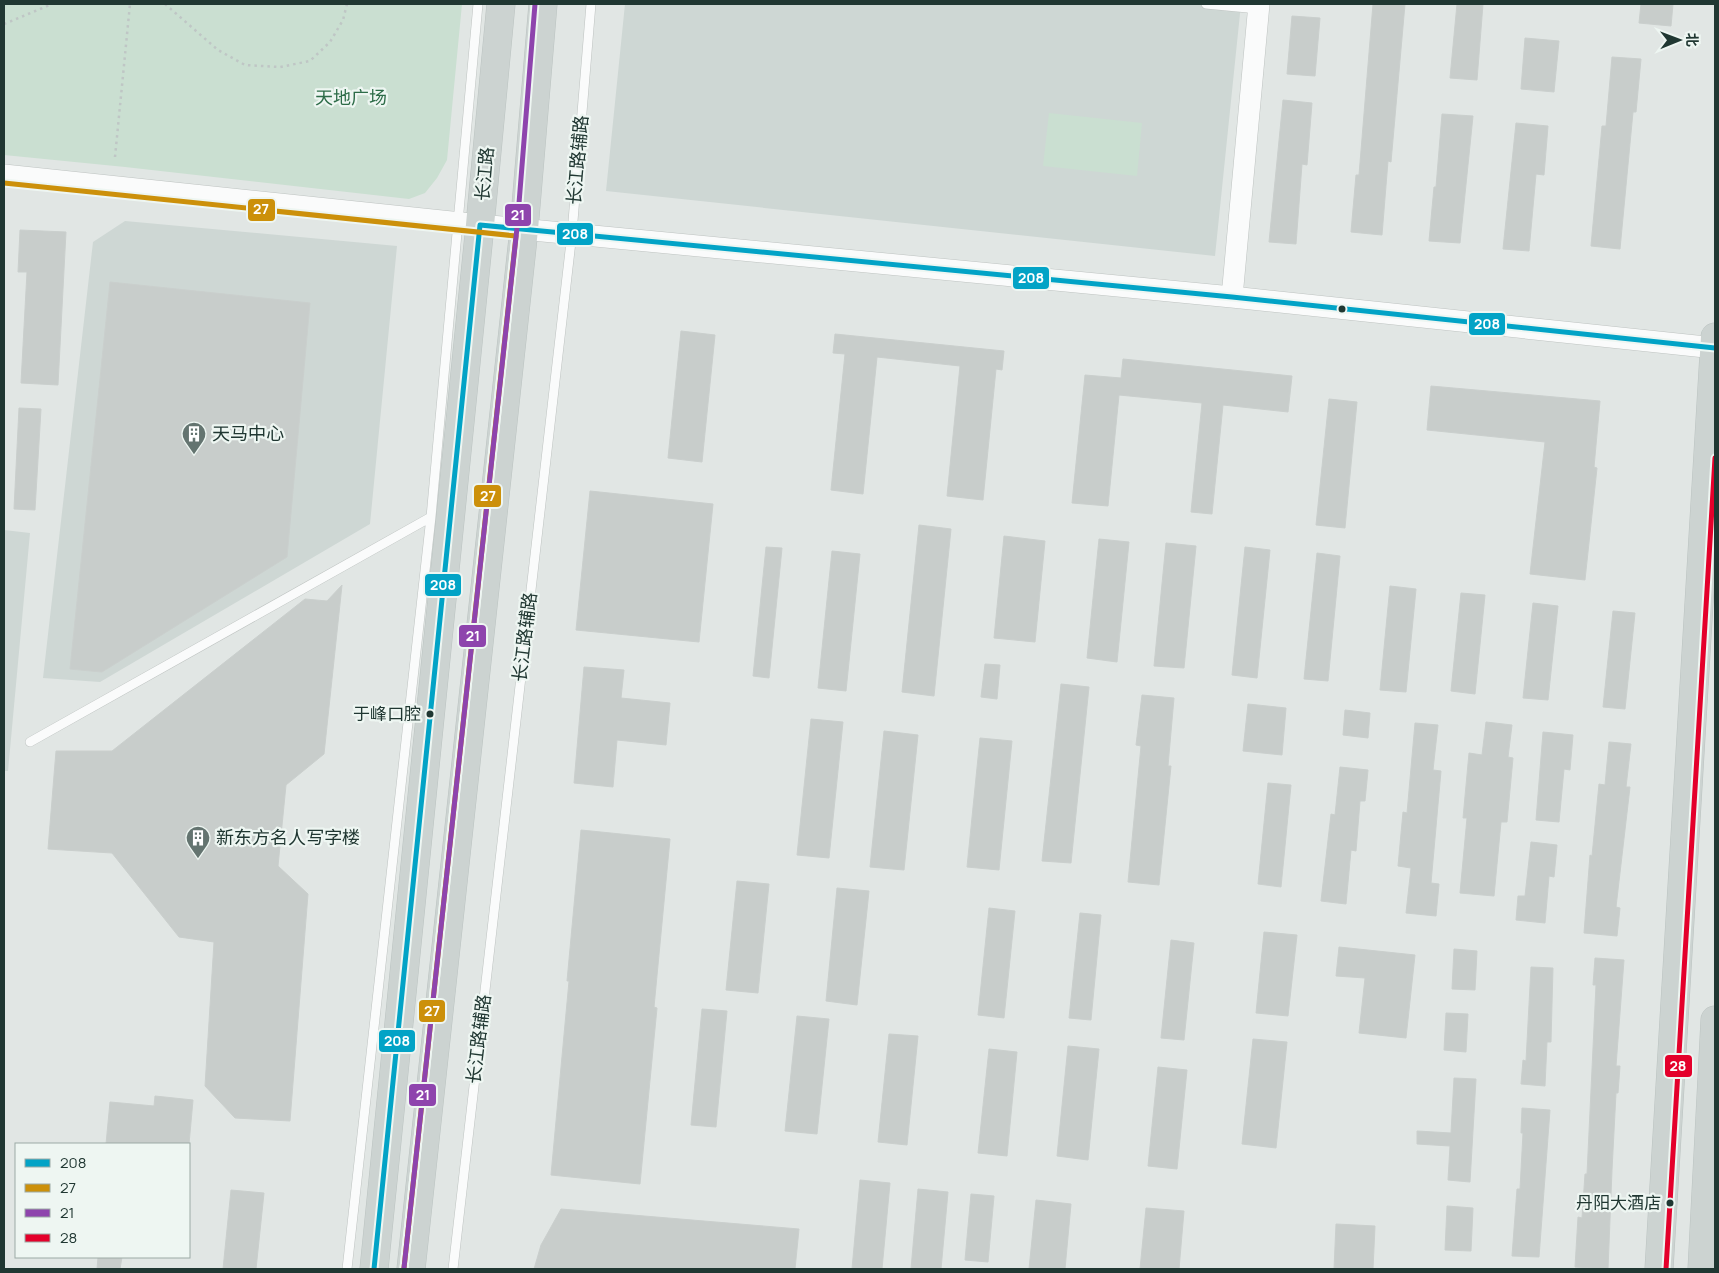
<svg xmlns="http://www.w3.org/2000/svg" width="1719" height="1273" font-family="Manrope,'Noto Sans SC',sans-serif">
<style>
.built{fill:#ced7d4}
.green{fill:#cadfd1}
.building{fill:#c8cdcb;stroke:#cacfcd}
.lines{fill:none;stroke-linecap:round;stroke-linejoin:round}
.service-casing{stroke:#bec3c1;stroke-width:10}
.tertiary-casing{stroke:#bec3c1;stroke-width:22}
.primary-casing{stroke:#bbc3c1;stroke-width:29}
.path{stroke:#bfc6c5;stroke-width:2.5;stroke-dasharray:2.5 4;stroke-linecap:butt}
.service{stroke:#fafbfb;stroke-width:9}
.tertiary{stroke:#fafbfb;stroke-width:21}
.primary{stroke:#ccd3d1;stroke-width:28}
.bus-1-casing{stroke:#eef6f2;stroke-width:9}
.bus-2-casing{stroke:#eef6f2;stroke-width:9}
.bus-3-casing{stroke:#eef6f2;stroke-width:9}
.bus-4-casing{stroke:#eef6f2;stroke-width:9}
.bus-1{stroke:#02a3c6;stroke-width:5}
.bus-2{stroke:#cc900a;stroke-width:5}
.bus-3{stroke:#8e44ad;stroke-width:5}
.bus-4{stroke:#e4002b;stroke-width:5}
.bus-dot{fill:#203732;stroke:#eef6f2;stroke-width:2}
.labels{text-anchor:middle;stroke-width:4.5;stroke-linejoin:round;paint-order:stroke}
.bus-label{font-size:17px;fill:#203732;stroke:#eef6f2;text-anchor:end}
.park-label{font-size:18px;fill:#2d6c48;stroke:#eef6f2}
.street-label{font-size:18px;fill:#203732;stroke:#eef6f2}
.poi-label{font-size:18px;fill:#203732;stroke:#eef6f2;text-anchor:start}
.line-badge{stroke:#eef6f2;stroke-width:2}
.badge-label{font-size:14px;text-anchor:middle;font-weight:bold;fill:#fff}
</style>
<rect width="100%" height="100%" fill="#e1e6e4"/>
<path class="built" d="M625,4H1241L1215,256L606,191Z
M125,221L397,246L370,524L100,682L43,678L93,242Z
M4,530L30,533L8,771H4Z"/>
<path class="green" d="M4,4H462L447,160L437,178L425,193L409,199L125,167L4,155Z
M1049,113L1142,123L1137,176L1043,166Z"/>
<path class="building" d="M1373,4H1405L1391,162L1388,161L1382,235L1351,232L1356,175H1359Z
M1457,4H1483L1477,80L1450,78Z
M1641,4H1673L1671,26L1639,23Z
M1292,16L1320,18L1315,76L1287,74Z
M1525,38L1559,41L1554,92L1521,89Z
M1612,57L1641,59L1636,112H1633L1620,249L1591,246L1602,126H1606Z
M1283,100L1312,103L1307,165L1302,164L1296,244L1269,242Z
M1442,114L1473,116L1460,243L1429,241L1434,187H1436Z
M1516,123L1548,126L1544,175L1536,174L1529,251L1503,249Z
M20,230L66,232L58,385L21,383L27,272H18Z
M110,282L310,303L287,557L102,672L70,669Z
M681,331L715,335L702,462L668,458Z
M835,334L1004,351L1002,370L996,369L983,500L947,496L960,366L877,357L863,494L831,490L845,354L833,353Z
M1123,359L1292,376L1288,412L1223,405L1212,514L1191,512L1202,403L1119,395L1108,506L1072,503L1085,375L1121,378Z
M1431,386L1600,401L1594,467L1597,468L1585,580L1530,574L1545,442L1427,430Z
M1329,399L1357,402L1345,528L1316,525Z
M19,408L41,409L35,510L14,509Z
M590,491L713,504L699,642L576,630Z
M919,525L951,529L934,696L902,692Z
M1004,536L1045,541L1035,642L994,638Z
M1099,539L1129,542L1117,662L1087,658Z
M1166,543L1196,546L1184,668L1154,666Z
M766,547L782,548L769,678L753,676Z
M1245,547L1270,550L1257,678L1232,675Z
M832,551L860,554L846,691L818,688Z
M1317,553L1340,556L1328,681L1304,679Z
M342,585L324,754L286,785L278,866L308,894L290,1121L235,1118L205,1086L214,942L179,937L112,853L48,849L56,751H112L305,599L327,601Z
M1390,586L1416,589L1406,692L1380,690Z
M1461,593L1485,595L1475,694L1451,691Z
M1533,603L1558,606L1548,700L1523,698Z
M1613,611L1635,613L1625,709L1603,707Z
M985,664L1000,665L997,699L981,697Z
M584,667L624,670L621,698L670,703L666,745L617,740L613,787L574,783Z
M1061,684L1089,687L1071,863L1042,861Z
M1142,695L1174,698L1168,766H1171L1159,885L1128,882L1141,746L1136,745Z
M1248,704L1286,708L1282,755L1243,751Z
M1345,710L1370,713L1368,738L1343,735Z
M811,719L843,722L829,858L797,855Z
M1486,722L1512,725L1508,757L1513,758L1507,822H1501L1494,896L1460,893L1467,818H1463L1469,753L1482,755Z
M1415,723L1438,725L1433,770L1441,771L1431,883L1439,884L1436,916L1406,913L1411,868L1398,866L1403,812L1407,813Z
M884,731L918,735L904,870L870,867Z
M1543,732L1573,735L1570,770L1564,769L1559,822L1536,820Z
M980,738L1012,741L999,870L967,867Z
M1609,742L1631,744L1626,787H1630L1616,907L1620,908L1617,936L1584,933L1590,855L1592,856L1599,784L1605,785Z
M1340,767L1368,770L1365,801H1360L1356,851L1351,850L1346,904L1321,901L1331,814L1335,815Z
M1268,783L1291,785L1281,887L1258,884Z
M581,830L670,839L654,1007L657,1008L640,1184L551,1175L569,981H567Z
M1531,842L1557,845L1554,877L1549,876L1545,923L1516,920L1518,896H1525Z
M737,881L769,884L758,993L726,990Z
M837,888L869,891L857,1005L826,1001Z
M989,908L1015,911L1004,1018L978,1015Z
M1080,913L1101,915L1091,1020L1069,1018Z
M1264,932L1297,935L1288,1016L1256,1013Z
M1171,940L1194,943L1184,1040L1161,1038Z
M1339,947L1415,955L1406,1038L1359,1033L1365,978L1336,976Z
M1454,949L1477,951L1475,990L1452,989Z
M1595,958L1624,960L1616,1066H1620L1618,1093H1616L1612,1170L1608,1269L1575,1267L1578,1217L1582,1218L1585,1174H1587L1596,985H1593Z
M1531,967L1553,968L1551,1042H1547L1545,1086L1521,1084L1523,1060L1526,1061Z
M702,1009L727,1011L716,1127L691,1125Z
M1446,1013L1468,1014L1466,1052L1444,1050Z
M797,1016L829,1019L817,1134L785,1131Z
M889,1034L918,1036L907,1145L878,1142Z
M1253,1039L1287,1042L1276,1148L1242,1144Z
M1068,1046L1099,1049L1088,1160L1057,1156Z
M989,1049L1017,1052L1007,1156L978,1153Z
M1158,1067L1187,1070L1177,1169L1148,1166Z
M1454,1078L1476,1079L1470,1182L1448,1180L1450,1146L1417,1144V1131L1451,1133Z
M155,1096L193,1100L189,1144H106L110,1102L154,1106Z
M1522,1108L1550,1110L1539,1257L1512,1256L1517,1189H1520L1523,1133H1521Z
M860,1180L890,1183L882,1269H852Z
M918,1189L948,1192L941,1269H911Z
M231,1190L264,1193L256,1269H223Z
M971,1194L994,1196L988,1262L965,1260Z
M1036,1200L1071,1204L1065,1269H1029Z
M1447,1206L1473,1208L1471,1251L1445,1250Z
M1146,1208L1184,1211L1179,1269H1140Z
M561,1209L799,1229L795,1269H534L541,1245Z
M1336,1224L1375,1226L1373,1269H1334Z
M98,1257H122L120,1269H97Z"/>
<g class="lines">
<defs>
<path id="service" d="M1206,4L1258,9
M30,742L431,517
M347,1269L431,517L478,4
M453,1269L572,233L591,4"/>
<path id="tertiary" d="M4,175L480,225L1232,297L1715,348
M1232,297L1259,4"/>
<path id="primary" d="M374,1269L480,225L501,4
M411,1269L524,229L543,4
M1659,1269L1715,337
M1702,1269L1715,1020"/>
</defs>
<use href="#service" class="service-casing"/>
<use href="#tertiary" class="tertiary-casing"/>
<use href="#primary" class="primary-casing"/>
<path class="path" d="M165,4L218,50L245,65L280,67L310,61L330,42L343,20L347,4
M4,24L52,4
M115,157L130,4"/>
<use href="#service" class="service"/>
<use href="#tertiary" class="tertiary"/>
<use href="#primary" class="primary"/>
<defs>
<path id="bus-1" d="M374,1269L480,225L1232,297L1715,348"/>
<path id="bus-2" d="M4,183L516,236L404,1268"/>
<path id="bus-3" d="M404,1268L517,228L535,4"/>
<path id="bus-4" d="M1666,1269L1715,458"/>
</defs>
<use href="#bus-1" class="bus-1-casing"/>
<use href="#bus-2" class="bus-2-casing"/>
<use href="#bus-3" class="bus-3-casing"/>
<use href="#bus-4" class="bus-4-casing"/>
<use href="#bus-1" class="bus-1"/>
<use href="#bus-2" class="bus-2"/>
<use href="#bus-3" class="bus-3"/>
<use href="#bus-4" class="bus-4"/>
</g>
<defs>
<symbol id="building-pin" viewBox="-11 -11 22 30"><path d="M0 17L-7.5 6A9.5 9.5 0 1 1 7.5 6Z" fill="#647470" stroke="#eef6f2"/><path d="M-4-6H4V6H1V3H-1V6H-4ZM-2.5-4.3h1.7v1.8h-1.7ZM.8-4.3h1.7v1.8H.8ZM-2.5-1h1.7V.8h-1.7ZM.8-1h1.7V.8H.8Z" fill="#fff"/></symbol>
</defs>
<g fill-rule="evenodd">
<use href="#building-pin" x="180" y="420" width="28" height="38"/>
<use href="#building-pin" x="184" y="824" width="28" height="38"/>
</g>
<g class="bus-dot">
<circle cx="1342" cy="309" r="4.5"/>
<circle cx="430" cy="714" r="4.5"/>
<circle cx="1670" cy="1203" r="4.5"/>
</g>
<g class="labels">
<g class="bus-label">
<text x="421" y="720">于峰口腔</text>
<text x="1661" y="1209">丹阳大酒店</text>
</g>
<g class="park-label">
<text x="351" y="104">天地广场</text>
</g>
<g class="street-label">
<text transform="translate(578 160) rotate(-85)" y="6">长江路辅路</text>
<text transform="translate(485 174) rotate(-85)" y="6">长江路</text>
<text transform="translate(525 637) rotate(-83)" y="6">长江路辅路</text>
<text transform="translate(479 1039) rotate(-83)" y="6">长江路辅路</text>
</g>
<g class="poi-label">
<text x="212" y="440">天马中心</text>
<text x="216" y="844">新东方名人写字楼</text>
</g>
</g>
<g class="line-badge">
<rect x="247" y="198" width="29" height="24" rx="5" fill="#cc900a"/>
<rect x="504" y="203" width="28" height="24" rx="5" fill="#8e44ad"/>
<rect x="556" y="222" width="38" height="24" rx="5" fill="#02a3c6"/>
<rect x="1012" y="266" width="38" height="24" rx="5" fill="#02a3c6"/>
<rect x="1468" y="312" width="38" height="24" rx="5" fill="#02a3c6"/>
<rect x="473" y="484" width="29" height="24" rx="5" fill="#cc900a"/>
<rect x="424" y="573" width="38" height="24" rx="5" fill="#02a3c6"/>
<rect x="458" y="624" width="29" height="24" rx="5" fill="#8e44ad"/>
<rect x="418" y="999" width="28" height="24" rx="5" fill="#cc900a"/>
<rect x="378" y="1029" width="38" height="24" rx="5" fill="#02a3c6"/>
<rect x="1664" y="1054" width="29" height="24" rx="5" fill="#e4002b"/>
<rect x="408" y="1083" width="29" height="24" rx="5" fill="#8e44ad"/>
</g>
<g class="badge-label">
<text x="261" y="214">27</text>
<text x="518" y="220">21</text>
<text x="575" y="239">208</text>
<text x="1031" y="283">208</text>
<text x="1487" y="329">208</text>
<text x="488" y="501">27</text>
<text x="443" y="590">208</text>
<text x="473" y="641">21</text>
<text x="432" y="1016">27</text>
<text x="397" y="1046">208</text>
<text x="1678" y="1071">28</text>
<text x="423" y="1100">21</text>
</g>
<rect width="1719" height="1273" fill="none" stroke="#203732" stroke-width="10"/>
<rect x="15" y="1143" width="175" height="115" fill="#eef6f2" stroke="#9caaa5"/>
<rect x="25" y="1159" width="25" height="8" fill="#02a3c6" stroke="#9caaa5"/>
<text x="60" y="1168" font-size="15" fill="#203732">208</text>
<rect x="25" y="1184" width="25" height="8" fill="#cc900a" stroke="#9caaa5"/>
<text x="60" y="1193" font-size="15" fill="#203732">27</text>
<rect x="25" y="1209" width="25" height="8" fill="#8e44ad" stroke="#9caaa5"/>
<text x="60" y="1218" font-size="15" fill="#203732">21</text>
<rect x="25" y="1234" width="25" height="8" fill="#e4002b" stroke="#9caaa5"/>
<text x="60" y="1243" font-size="15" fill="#203732">28</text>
<g transform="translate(1679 40) rotate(89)" stroke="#eef6f2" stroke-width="4" paint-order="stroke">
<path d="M0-4L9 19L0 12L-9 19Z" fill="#203732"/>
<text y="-8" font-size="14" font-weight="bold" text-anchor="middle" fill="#203732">北</text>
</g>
</svg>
